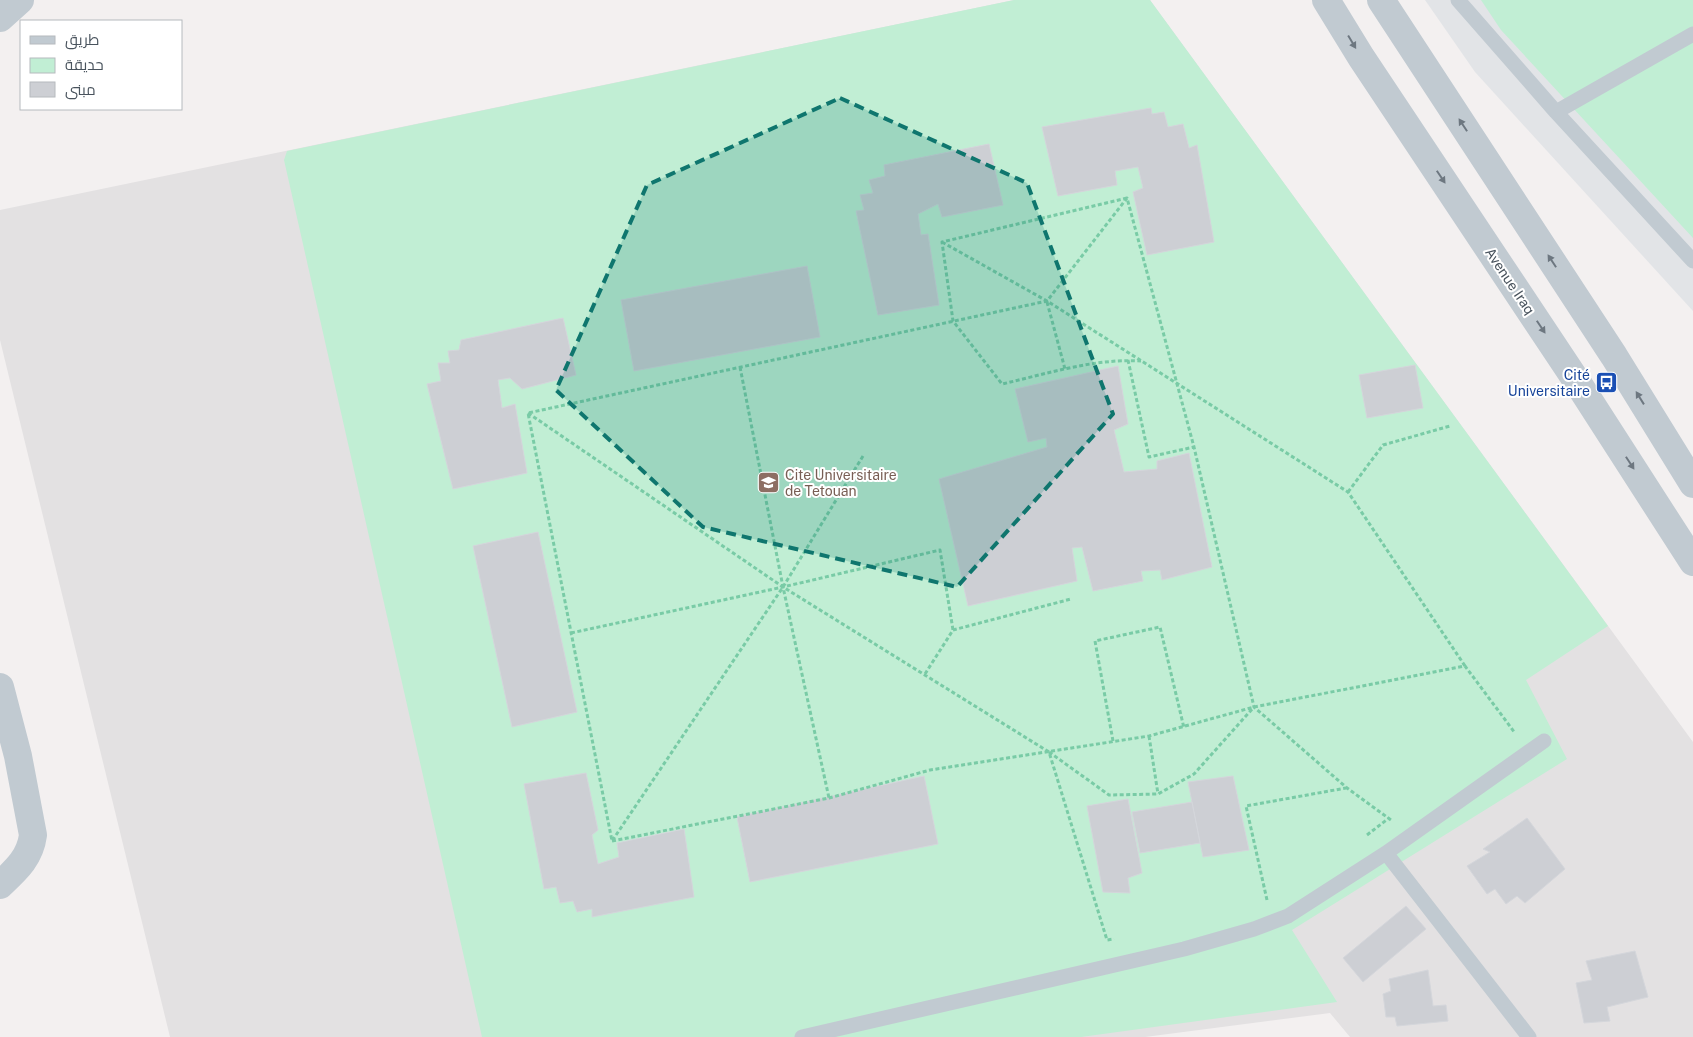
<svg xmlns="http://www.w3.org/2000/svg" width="1693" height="1037" font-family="'Public Sans',Cairo,sans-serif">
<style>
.education{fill:#e3e1e2}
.airport{fill:#e2e4e7}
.green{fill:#c1eed4}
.building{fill:#cdcfd4;stroke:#d4d6db}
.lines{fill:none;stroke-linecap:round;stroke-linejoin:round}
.path{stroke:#79cba6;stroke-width:3;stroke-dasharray:4 2.5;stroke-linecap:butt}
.service{stroke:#c1cad1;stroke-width:15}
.minor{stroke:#c1cad1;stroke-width:28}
.tertiary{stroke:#c1cad1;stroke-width:28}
.oneway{fill:#6d7780}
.marked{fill:#0f766e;fill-opacity:0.2;stroke:#0f766e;stroke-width:4;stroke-dasharray:10 6;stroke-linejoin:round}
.labels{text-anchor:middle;stroke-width:4;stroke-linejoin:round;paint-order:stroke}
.street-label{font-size:14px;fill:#49535d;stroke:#fff}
.transit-label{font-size:14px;fill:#164399;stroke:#fff;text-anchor:end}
.education-label{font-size:14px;fill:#785e54;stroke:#fff;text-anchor:start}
</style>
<rect width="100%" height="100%" fill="#f3f0f0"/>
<path class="education" d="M1014,0H1150L1693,742V1037H1350L1330,1013L1145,1037H170L0,340V210Z"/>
<path class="airport" d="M1425,0H1693V311L1475,72Z"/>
<path class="green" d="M1014,0H1150L1608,626L1526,680L1567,759L1292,930L1337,1002L1081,1037H482L284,160L287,151Z
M1481,0H1693V238L1501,30Z"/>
<path class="building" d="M1151,108L1152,114L1164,112L1168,127L1183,124L1189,148L1197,145L1214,242L1147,255L1133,192L1143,188L1138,167L1115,171L1117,185L1058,196L1042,127Z
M989,144L1003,205L942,217L938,204L918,214L921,235L928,234L939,305L878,315L856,211L864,210L860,195L873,193L869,180L885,176L884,165Z
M807,266L820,337L634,371L621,300Z
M563,318L576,375L522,389L510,378L498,380L502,408L515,404L527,473L453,489L427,384L441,381L438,363H450L448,351L459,350L461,340Z
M1415,365L1423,408L1367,418L1359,375Z
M1118,366L1128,424L1114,430L1124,472L1157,469V461L1189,453L1212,567L1162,580L1160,570L1141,571L1143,581L1093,591L1082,547L1072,548L1077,581L968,606L939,479L1047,447L1046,438L1028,442L1015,389Z
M538,532L577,712L512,727L473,546Z
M586,773L598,830L592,835L598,864L619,857L617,843L684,829L694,897L592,917V909L577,912L573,901L560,903L556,887L544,889L524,784Z
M924,776L938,844L750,882L737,817Z
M1233,776L1249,850L1203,857L1188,782Z
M1128,799L1142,873L1128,878L1130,893L1103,892L1087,806Z
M1192,802L1200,843L1140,853L1132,812Z
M1527,818L1565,869L1525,903L1517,896L1506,904L1495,889L1487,894L1467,866L1490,852L1483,849Z
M1406,906L1426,929L1363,982L1343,958Z
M1635,951L1648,997L1607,1007L1610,1021L1584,1023L1576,983L1592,980L1586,961Z
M1428,970L1433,1006L1446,1005L1448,1021L1397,1026L1395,1017H1386L1383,994L1391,991L1389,979Z"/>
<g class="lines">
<path class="path" d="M1127,198L942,242L953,321L1002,384C1046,374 1095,358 1141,361
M942,242L1047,301L1348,492L1465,666
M1047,302L1065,369
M1128,360L1149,457L1194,447
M740,367L783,587L829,798
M528,413L783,587L1049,752L1107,940L1114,939
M863,456L783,587L612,841L528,413L1047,301L1127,198L1194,447L1254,707L1347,788L1391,820
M1348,492L1383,445L1450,426
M571,633L783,587L940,550L953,630
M925,674L953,630L1071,599
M1149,736L1158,794
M1113,741L1095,641L1160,627L1184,728
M1049,752L1109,795L1158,794L1194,774L1253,708
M1367,835L1389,818
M612,841L829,798L930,770L1149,736L1254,707L1465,666L1515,733
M1267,900L1246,806L1346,788"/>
<path class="service" d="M1458,0L1556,112L1693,261
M1556,112L1693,34
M1386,853L1529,1037
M802,1037L1184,949L1254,929L1288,916L1386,853L1544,741"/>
<path class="minor" d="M0,18L20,0
M0,687L18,756L33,835C30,858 16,870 0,885"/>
<path class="tertiary" d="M1326,0L1361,57L1574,377L1693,562
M1381,0L1614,356L1693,484"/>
</g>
<defs><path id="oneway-solid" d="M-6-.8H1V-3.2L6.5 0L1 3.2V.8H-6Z" transform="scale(1.25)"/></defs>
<g class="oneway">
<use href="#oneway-solid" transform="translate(1352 42) rotate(59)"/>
<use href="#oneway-solid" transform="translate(1463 125) rotate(-123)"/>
<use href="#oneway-solid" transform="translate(1441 177) rotate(56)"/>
<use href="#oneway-solid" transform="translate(1552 261) rotate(-123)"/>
<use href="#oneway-solid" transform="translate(1541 327) rotate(56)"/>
<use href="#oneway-solid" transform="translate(1640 398) rotate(-122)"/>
<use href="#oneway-solid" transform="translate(1630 463) rotate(57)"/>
</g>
<path class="marked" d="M840,98L1027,183L1113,414L957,587L703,527L556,390L647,185Z"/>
<defs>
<symbol id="bus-square" viewBox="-11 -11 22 22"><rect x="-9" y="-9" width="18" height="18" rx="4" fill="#1a4fb4" stroke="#fff"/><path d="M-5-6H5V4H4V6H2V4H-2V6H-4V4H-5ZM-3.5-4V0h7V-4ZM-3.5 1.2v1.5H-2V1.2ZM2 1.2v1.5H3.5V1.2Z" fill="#fff"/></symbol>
<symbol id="university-square" viewBox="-11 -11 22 22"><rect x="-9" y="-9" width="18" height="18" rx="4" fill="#8d6e63" stroke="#fff"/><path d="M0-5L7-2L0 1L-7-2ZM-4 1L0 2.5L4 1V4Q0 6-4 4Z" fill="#fff"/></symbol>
</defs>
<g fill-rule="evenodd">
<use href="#bus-square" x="1594" y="370" width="25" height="25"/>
<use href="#university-square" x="756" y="470" width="25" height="25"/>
</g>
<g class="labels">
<g class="street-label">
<text transform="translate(1510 281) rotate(56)" y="5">Avenue Iraq</text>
</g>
<g class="transit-label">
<text x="1590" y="380">Cité<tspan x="1590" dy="16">Universitaire</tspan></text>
</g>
<g class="education-label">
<text x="785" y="480">Cite Universitaire<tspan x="785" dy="16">de Tetouan</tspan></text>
</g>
</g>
<rect x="20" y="20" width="162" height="90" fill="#ffffff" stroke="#b6babe"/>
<rect x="30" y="36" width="25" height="8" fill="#c1cad1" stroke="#b6babe"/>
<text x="65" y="45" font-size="15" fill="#49535d">طريق</text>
<rect x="30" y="58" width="25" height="15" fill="#c1eed4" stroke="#b6babe"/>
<text x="65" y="70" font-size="15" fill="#49535d">حديقة</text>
<rect x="30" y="82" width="25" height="15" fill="#cdcfd4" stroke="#b6babe"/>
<text x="65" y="95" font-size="15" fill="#49535d">مبنى</text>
</svg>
